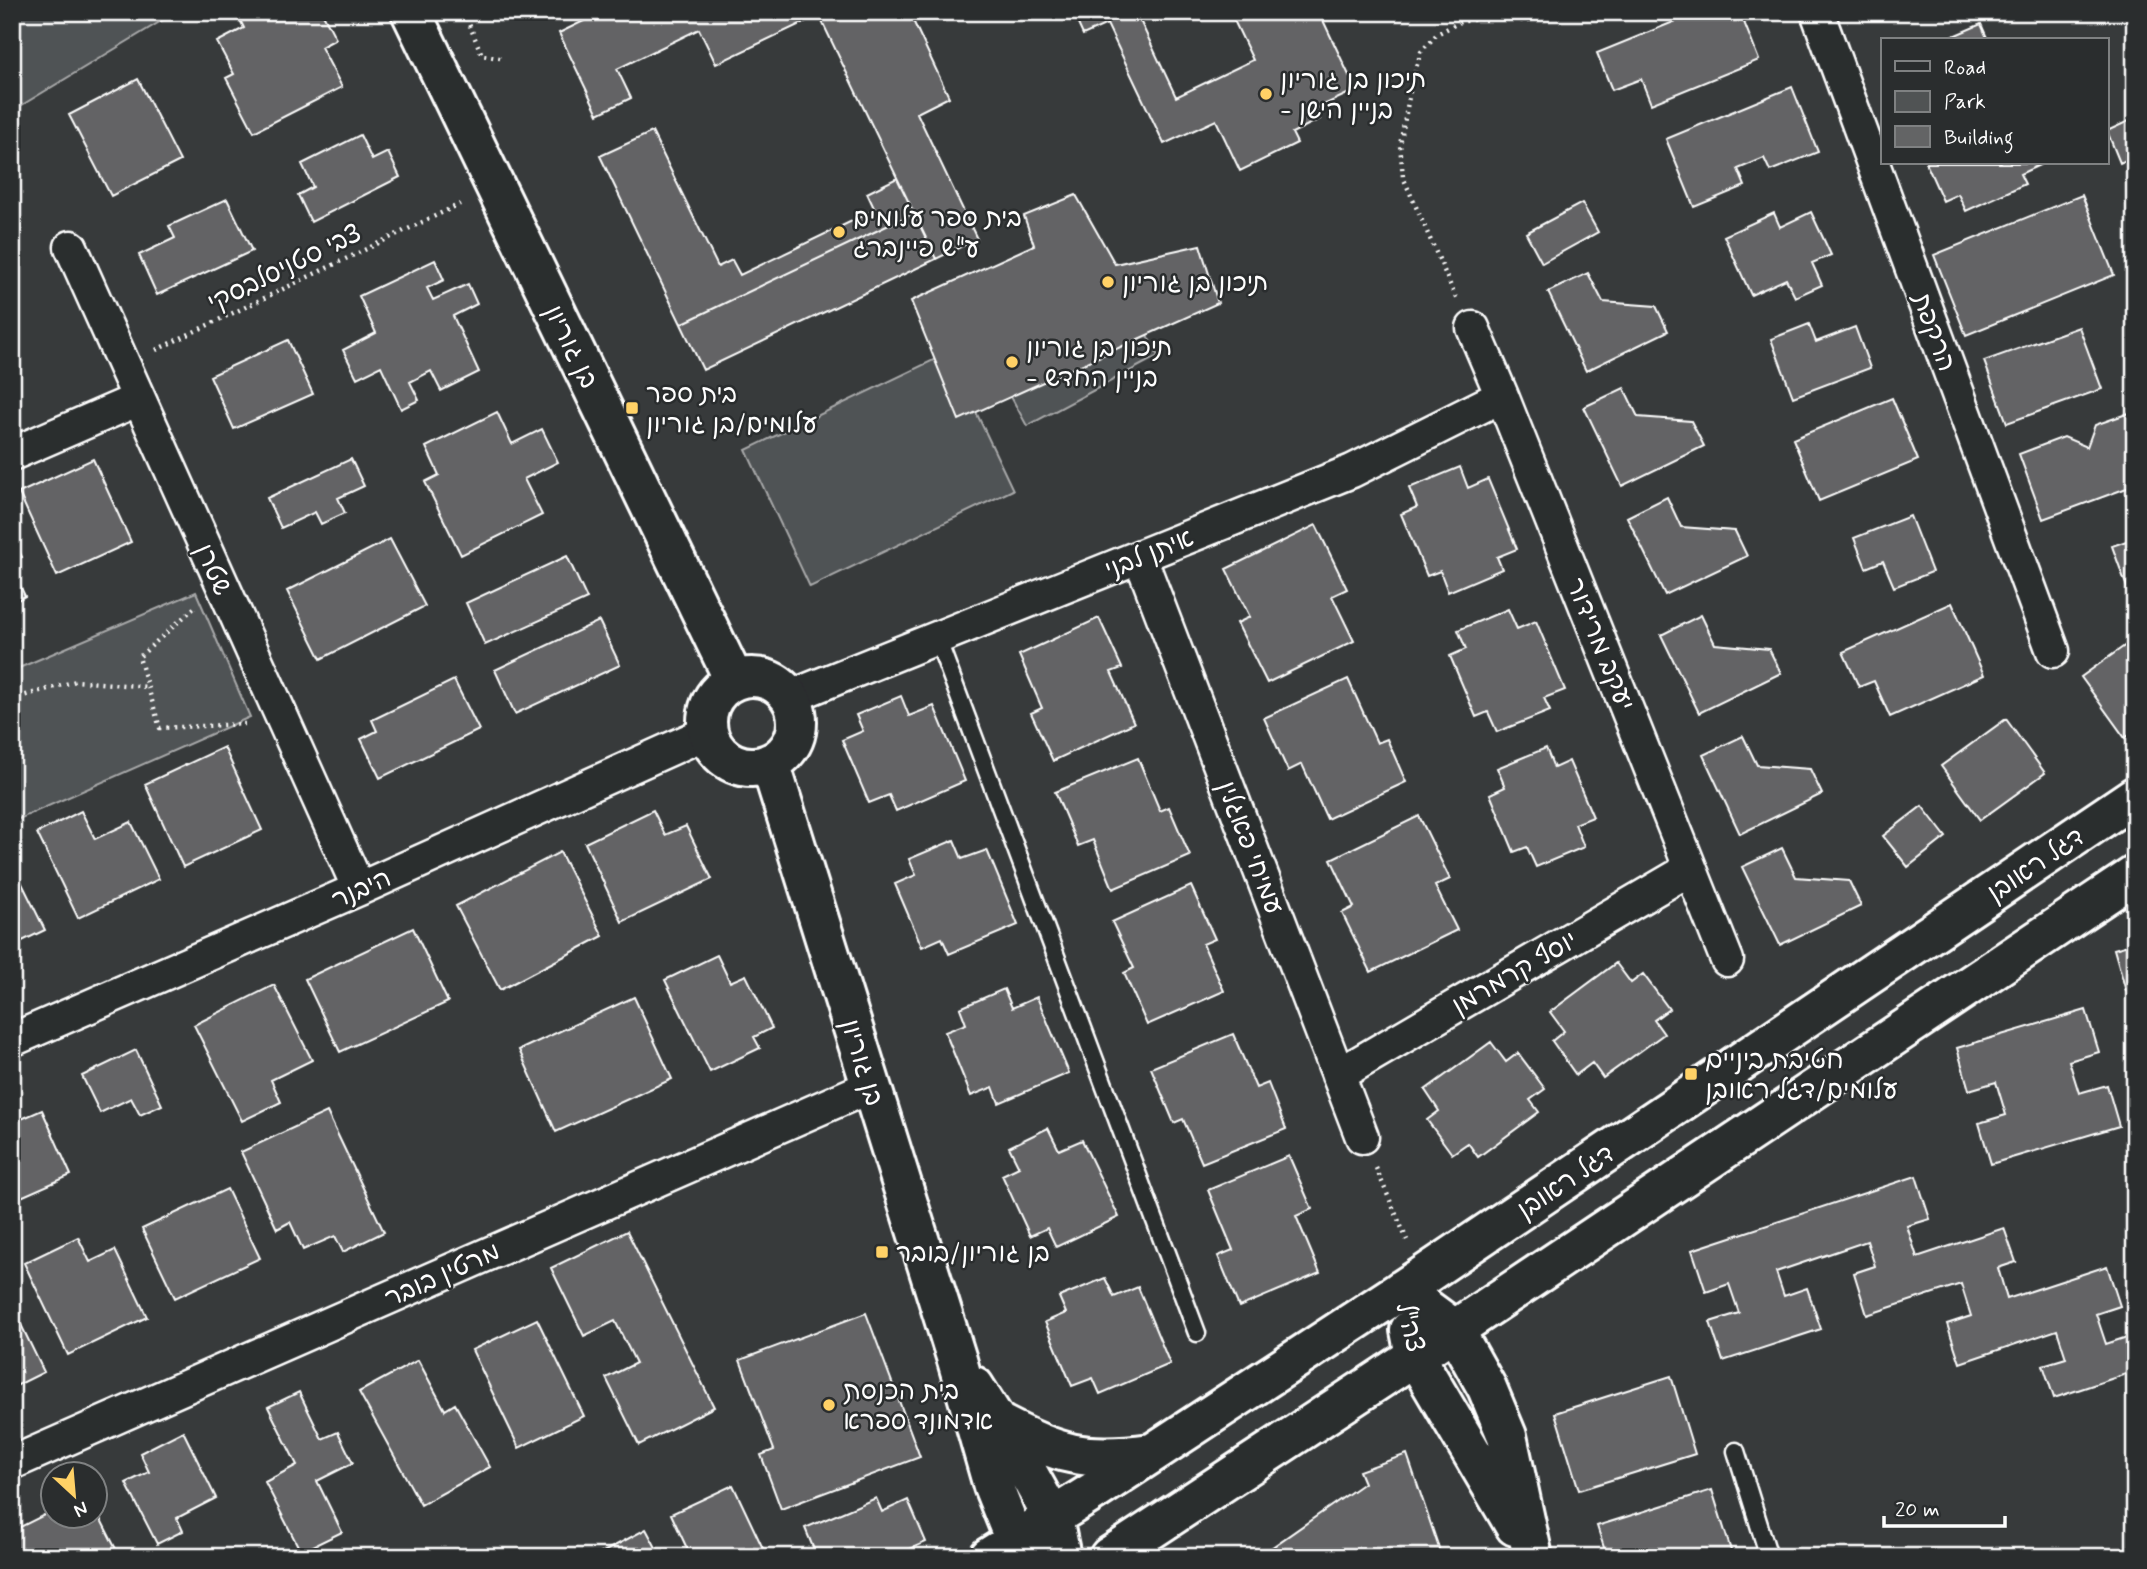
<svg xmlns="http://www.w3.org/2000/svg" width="2147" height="1569" font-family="Mynerve,'Playpen Sans Hebrew',sans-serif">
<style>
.green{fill:#505354;stroke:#a8a9aa;stroke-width:2}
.building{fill:#636465;stroke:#fff;stroke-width:2}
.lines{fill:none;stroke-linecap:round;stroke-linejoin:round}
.service-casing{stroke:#fff;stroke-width:21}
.minor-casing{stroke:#fff;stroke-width:37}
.tertiary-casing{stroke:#fff;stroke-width:44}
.path{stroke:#fff;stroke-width:4.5;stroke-dasharray:2 5;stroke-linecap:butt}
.service{stroke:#2a2d2e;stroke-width:16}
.minor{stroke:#2a2d2e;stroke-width:32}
.tertiary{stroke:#2a2d2e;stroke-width:38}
.poi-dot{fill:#ffd166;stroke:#2a2d2e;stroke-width:2.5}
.labels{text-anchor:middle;stroke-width:5;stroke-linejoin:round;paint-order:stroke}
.poi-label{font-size:26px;fill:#fff;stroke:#2a2d2e;text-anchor:start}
.street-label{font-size:26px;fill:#fff;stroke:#2a2d2e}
</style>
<rect width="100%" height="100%" fill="#373a3b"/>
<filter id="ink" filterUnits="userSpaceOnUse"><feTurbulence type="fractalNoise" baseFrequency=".0143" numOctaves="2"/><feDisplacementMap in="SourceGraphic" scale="14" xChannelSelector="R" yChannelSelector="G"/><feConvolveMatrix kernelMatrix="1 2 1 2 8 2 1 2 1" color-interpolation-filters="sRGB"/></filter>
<g filter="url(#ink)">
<path class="green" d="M12,12H176L12,111Z
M1124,291L1158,356L1027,426L992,362Z
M948,353L1013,490L810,587L746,450Z
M196,592L250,717L12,822V671Z"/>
<path class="building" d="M236,12H322L336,39L321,47L342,87L254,132L226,78L234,74L217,42L244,28Z
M602,12H909L949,97L917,113L977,239L936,259L819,15L716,64L699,29L617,69L631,98L598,114L559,33Z
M1054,12H1136L1176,97L1253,60L1230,12H1323L1321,16L1356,90L1315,109L1320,119L1292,133L1297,143L1240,171L1216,120L1164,144L1107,24L1083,35L1073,13L1057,20Z
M1698,12H1740L1759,60L1651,104L1641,79L1612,90L1597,53Z
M1981,24L1988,40H1944Z
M138,79L180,161L111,196L69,115Z
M1792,87L1818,152L1770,171L1764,158L1738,169L1745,186L1694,207L1666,139Z
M2135,118V156L2120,163L2107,131Z
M652,132L718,267L732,260L740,275L875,210L867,193L897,178L914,213L681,324L600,156Z
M360,135L372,160L388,152L400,177L311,222L298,195L313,187L302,164Z
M1926,163H2044L2020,174L2025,184L1966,211L1958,194L1943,201Z
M1076,195L1115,264L1200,245L1218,303L959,420L911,301L1034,245L1024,216Z
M2082,195L2114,275L1966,335L1934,255Z
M227,199L252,251L157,295L139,255L175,238L169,226Z
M1582,203L1598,232L1542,263L1526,233Z
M1811,212L1831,255L1812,263L1822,285L1795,297L1786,279L1751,295L1724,236L1774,213L1780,227Z
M914,213L936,259L703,370L681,324Z
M435,260L444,280L427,288L433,300L468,284L477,304L453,316L479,372L441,391L431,371L410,382L419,400L401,409L381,366L357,378L343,350L376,333L359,296Z
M1588,273L1603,302L1656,306L1668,331L1586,371L1548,292Z
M1809,324L1816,342L1855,327L1870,368L1793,397L1771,339Z
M2079,327L2102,389L2007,423L1984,361Z
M288,340L313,394L234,429L210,376Z
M1624,388L1638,417L1691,421L1704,446L1622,486L1584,407Z
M1892,398L1918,460L1819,501L1793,439Z
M2135,411V485L2043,519L2019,454L2064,437L2087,447L2095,425Z
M497,412L512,444L542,429L558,462L524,479L542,515L461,555L425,482L439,475L426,447Z
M93,459L131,542L57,576L19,493Z
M351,459L364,486L338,498L345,513L321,524L315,512L281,528L267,498Z
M1460,467L1468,488L1488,479L1517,549L1497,557L1502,569L1448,592L1440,571L1427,576L1401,514L1417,507L1409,488Z
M1667,497L1681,527L1735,531L1747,556L1665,595L1627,517Z
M1910,516L1932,572L1894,587L1883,561L1866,568L1854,538Z
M1316,525L1347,589L1332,596L1354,641L1267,683L1237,623L1250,617L1226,569Z
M12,537L22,557L12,562Z
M2135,538V587L2128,590L2112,546Z
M390,539L425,606L321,659L287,591Z
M567,556L587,599L485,645L466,603Z
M12,569L25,596L12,603Z
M1952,603L1984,675L1890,717L1874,681L1859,687L1843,652Z
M1508,609L1517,629L1536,621L1565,690L1544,698L1550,711L1497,732L1488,712L1476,717L1450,656L1466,649L1458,630Z
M1701,615L1715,644L1769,649L1781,673L1699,713L1661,635Z
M1099,618L1122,668L1111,672L1134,723L1053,761L1031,713L1042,708L1019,655Z
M599,621L620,665L515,714L495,670Z
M2130,642L2135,648V731L2125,738L2081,677Z
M1348,679L1377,743L1387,739L1406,782L1327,819L1302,764L1288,771L1264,718Z
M454,680L479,730L380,778L361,739L377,731L372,720Z
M901,696L909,716L934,706L965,781L896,811L889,795L869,803L842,740L863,731L856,715Z
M2006,719L2045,773L1980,820L1941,766Z
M1743,736L1757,765L1810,769L1822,794L1740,834L1703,755Z
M224,747L262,830L183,867L145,784Z
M1546,748L1554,768L1569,761L1593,817L1575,824L1584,847L1536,867L1527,847L1514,852L1490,794L1505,787L1497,768Z
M1138,758L1160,811L1169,807L1190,856L1113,889L1093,840L1078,846L1055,792Z
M1922,806L1946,837L1908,867L1883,836Z
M653,810L665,835L686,826L712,879L622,922L585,843Z
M81,811L95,839L131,822L159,879L78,918L37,833Z
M1419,816L1450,879L1435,886L1457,930L1371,972L1342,913L1354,907L1331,859Z
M954,840L962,859L987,850L1018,925L949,954L942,938L922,947L895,884L916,875L909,859Z
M1782,848L1796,877L1849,881L1861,906L1780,945L1742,867Z
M560,852L603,936L500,990L456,906Z
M12,863L45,930L12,946Z
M1191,886L1215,939L1203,944L1224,991L1147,1025L1124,973L1134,968L1112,922Z
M413,928L448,1002L340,1052L305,979Z
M2135,943V989L2126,991L2114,949Z
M717,955L730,982L746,975L772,1028L754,1037L760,1048L710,1072L665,980Z
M1616,963L1631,983L1643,974L1669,1009L1654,1020L1664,1034L1603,1078L1592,1063L1576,1075L1552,1041L1564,1031L1550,1012Z
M274,985L312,1060L271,1080L281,1102L242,1121L194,1025Z
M1004,989L1012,1008L1037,997L1069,1073L999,1103L993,1087L971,1096L945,1032L966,1024L960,1008Z
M634,997L672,1079L556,1132L519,1050Z
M2086,1010L2099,1052L2069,1061L2079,1093L2107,1085L2119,1126L1991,1164L1979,1123L2006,1115L1996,1082L1969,1090L1957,1048Z
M1233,1034L1256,1088L1268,1083L1286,1129L1202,1163L1183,1119L1174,1123L1151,1068Z
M1491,1042L1506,1062L1518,1053L1545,1089L1530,1100L1539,1112L1478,1157L1468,1143L1452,1154L1427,1120L1439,1111L1425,1090Z
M136,1050L162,1105L140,1115L131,1098L100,1113L82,1076Z
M42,1110L71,1175L12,1201V1123Z
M327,1112L384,1232L343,1252L335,1236L303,1250L290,1222L277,1229L241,1152Z
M1048,1128L1059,1150L1082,1140L1119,1217L1056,1247L1047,1228L1030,1236L1002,1175L1019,1167L1009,1147Z
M1289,1156L1312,1209L1296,1216L1320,1273L1239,1307L1218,1256L1233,1250L1208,1190Z
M1916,1176L1930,1219L1907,1226L1917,1257L2004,1228L2016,1262L1998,1268L2007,1299L2107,1266L2120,1306L2096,1314L2106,1344L2130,1336L2135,1350V1371L2054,1398L2043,1365L2066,1358L2057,1330L1960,1363L1947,1324L1971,1316L1961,1284L1867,1315L1854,1273L1875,1266L1867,1241L1776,1272L1784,1296L1807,1288L1821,1329L1723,1361L1710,1322L1739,1313L1729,1284L1706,1292L1692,1250Z
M227,1189L260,1258L175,1298L142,1229Z
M627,1231L714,1407L639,1445L606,1378L636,1363L615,1321L584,1336L551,1268Z
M78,1237L90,1262L115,1250L147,1317L68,1355L24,1263Z
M1105,1278L1114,1297L1138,1287L1170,1364L1100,1394L1093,1378L1072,1386L1045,1322L1066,1313L1059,1297Z
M12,1306L44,1372L12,1388Z
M866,1313L920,1457L781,1509L761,1455L774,1450L740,1360Z
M537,1319L584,1416L519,1448L472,1350Z
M418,1360L445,1410L455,1404L490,1467L421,1505L359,1392Z
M1671,1376L1695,1454L1579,1490L1555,1413Z
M299,1392L322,1439L338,1432L353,1463L317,1481L342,1532L301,1552L265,1482L297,1465L268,1407Z
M183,1431L216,1498L177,1518L183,1531L157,1544L126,1483L149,1472L140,1453Z
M1407,1454L1442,1557H1258L1364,1483L1359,1471Z
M733,1485L767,1557H691L671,1514Z
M1712,1490L1733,1557H1607L1597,1526Z
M876,1498L882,1512L908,1500L926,1542L892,1557H817L805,1528Z
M94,1506L120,1557H16L12,1548V1531L52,1511V1516H94Z
M646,1529L661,1557H594Z"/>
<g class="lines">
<defs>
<path id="service" d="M937,638L1197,1333
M1736,1451L1769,1557"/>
<path id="minor" d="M1817,12L2053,651
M71,247L359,889
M1473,328L1502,396L1727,960
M12,454L139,399
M1140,557L1362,1137
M790,697L1352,471L1502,396
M12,1040L359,889L708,732
M1338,1075L1690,869
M12,1463L871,1086"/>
<path id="tertiary" d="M411,12L734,680
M707 722a45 45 0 1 1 90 0a45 45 0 1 1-90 0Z
M770,763L957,1360L993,1486L1015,1541L1034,1557
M1401,1290L1454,1329L1487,1388L1507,1436L1533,1557
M1410,1330L1415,1356L1515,1526
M974,1386L1019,1457L1053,1518L1061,1557
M1000,1424C1060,1455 1083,1462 1151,1453
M989,1557L1096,1490L1423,1276L2135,796
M1109,1557L1415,1356L2135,875"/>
</defs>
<use href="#service" class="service-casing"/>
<use href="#minor" class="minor-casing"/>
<use href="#tertiary" class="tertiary-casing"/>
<path class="path" d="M464,12L482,55L505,59
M1456,298L1403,177L1400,145L1412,81L1421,52L1437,34L1460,22L1489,17L1528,21L1546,12
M156,350L460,204
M194,608L139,657L160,728L245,724
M12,699L76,681L148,687
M1376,1168L1407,1240"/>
<use href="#service" class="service"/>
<use href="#minor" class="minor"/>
<use href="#tertiary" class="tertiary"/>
</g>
</g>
<g class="poi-dot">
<circle cx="1266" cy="94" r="7"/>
<circle cx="839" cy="232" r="7"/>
<circle cx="1108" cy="282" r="7"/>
<circle cx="1012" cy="362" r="7"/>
<rect x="625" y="401" width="14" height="14" rx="3.5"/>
<rect x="1684" y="1067" width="14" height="14" rx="3.5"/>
<rect x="875" y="1245" width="14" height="14" rx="3.5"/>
<circle cx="829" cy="1405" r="7"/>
</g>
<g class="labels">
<g class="poi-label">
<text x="1280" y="88">תיכון בן גוריון<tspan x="1280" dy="30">- בניין הישן</tspan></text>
<text x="853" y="226">בית ספר עלומים<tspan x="853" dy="30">ע"ש פיינברג</tspan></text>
<text x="1122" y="291">תיכון בן גוריון</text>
<text x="1026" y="356">תיכון בן גוריון<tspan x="1026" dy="30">- בניין החדש</tspan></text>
<text x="646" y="402">בית ספר<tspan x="646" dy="30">עלומים/בן גוריון</tspan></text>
<text x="1705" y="1068">חטיבת ביניים<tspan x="1705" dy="30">עלומים/דגל ראובן</tspan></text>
<text x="896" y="1261">בן גוריון/בובר</text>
<text x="843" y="1399">בית הכנסת<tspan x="843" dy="30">אדמונד ספרא</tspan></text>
</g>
<g class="street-label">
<text transform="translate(284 267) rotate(-26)" y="9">צבי סטניסלבסקי</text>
<text transform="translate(1935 332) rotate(70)" y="9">הרקפת</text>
<text transform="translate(572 346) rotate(64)" y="9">בן גוריון</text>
<text transform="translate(1149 553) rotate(-22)" y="9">איתן לבני</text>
<text transform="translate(214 569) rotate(66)" y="9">שטרן</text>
<text transform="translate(1601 644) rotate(68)" y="9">יעקב מרידור</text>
<text transform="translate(1251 847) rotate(69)" y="9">עמיחי פאגלין</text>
<text transform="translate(2035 864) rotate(-34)" y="9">דגל ראובן</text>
<text transform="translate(361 888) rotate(-24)" y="9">היבנר</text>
<text transform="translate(1514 972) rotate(-30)" y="9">יוסף קרמרמן</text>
<text transform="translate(863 1062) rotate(73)" y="9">בן גוריון</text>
<text transform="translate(1565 1181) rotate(-34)" y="9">דגל ראובן</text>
<text transform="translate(442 1274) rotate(-24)" y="9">מרטין בובר</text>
<text transform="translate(1411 1327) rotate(76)" y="9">צה"ל</text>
</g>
</g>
<rect width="2147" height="1569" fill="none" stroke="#2a2d2e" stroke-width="42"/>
<rect x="21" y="21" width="2105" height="1527" fill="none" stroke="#fff" stroke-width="2.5" filter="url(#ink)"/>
<rect x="1881" y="38" width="228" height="126" fill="#2a2d2e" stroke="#7f8182" stroke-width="2"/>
<rect x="1895" y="61" width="35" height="10" fill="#2a2d2e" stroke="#7f8182" stroke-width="2"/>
<text x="1944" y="74" font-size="21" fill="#ffffff">Road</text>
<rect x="1895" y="91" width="35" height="21" fill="#505354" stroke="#7f8182" stroke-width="2"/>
<text x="1944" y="108" font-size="21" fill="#ffffff">Park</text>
<rect x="1895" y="126" width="35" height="21" fill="#636465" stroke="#7f8182" stroke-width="2"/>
<text x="1944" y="144" font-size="21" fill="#ffffff">Building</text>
<g transform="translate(74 1495) rotate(154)"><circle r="33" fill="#2a2d2e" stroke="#7f8182" stroke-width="2"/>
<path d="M0-5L12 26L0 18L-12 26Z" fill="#ffd166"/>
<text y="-10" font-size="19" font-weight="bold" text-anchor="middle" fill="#ffffff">N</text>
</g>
<path d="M1884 1516v10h121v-10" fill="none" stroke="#ffffff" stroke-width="3.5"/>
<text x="1895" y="1516" font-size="21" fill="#ffffff" stroke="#2a2d2e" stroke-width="5" paint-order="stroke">20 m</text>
</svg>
